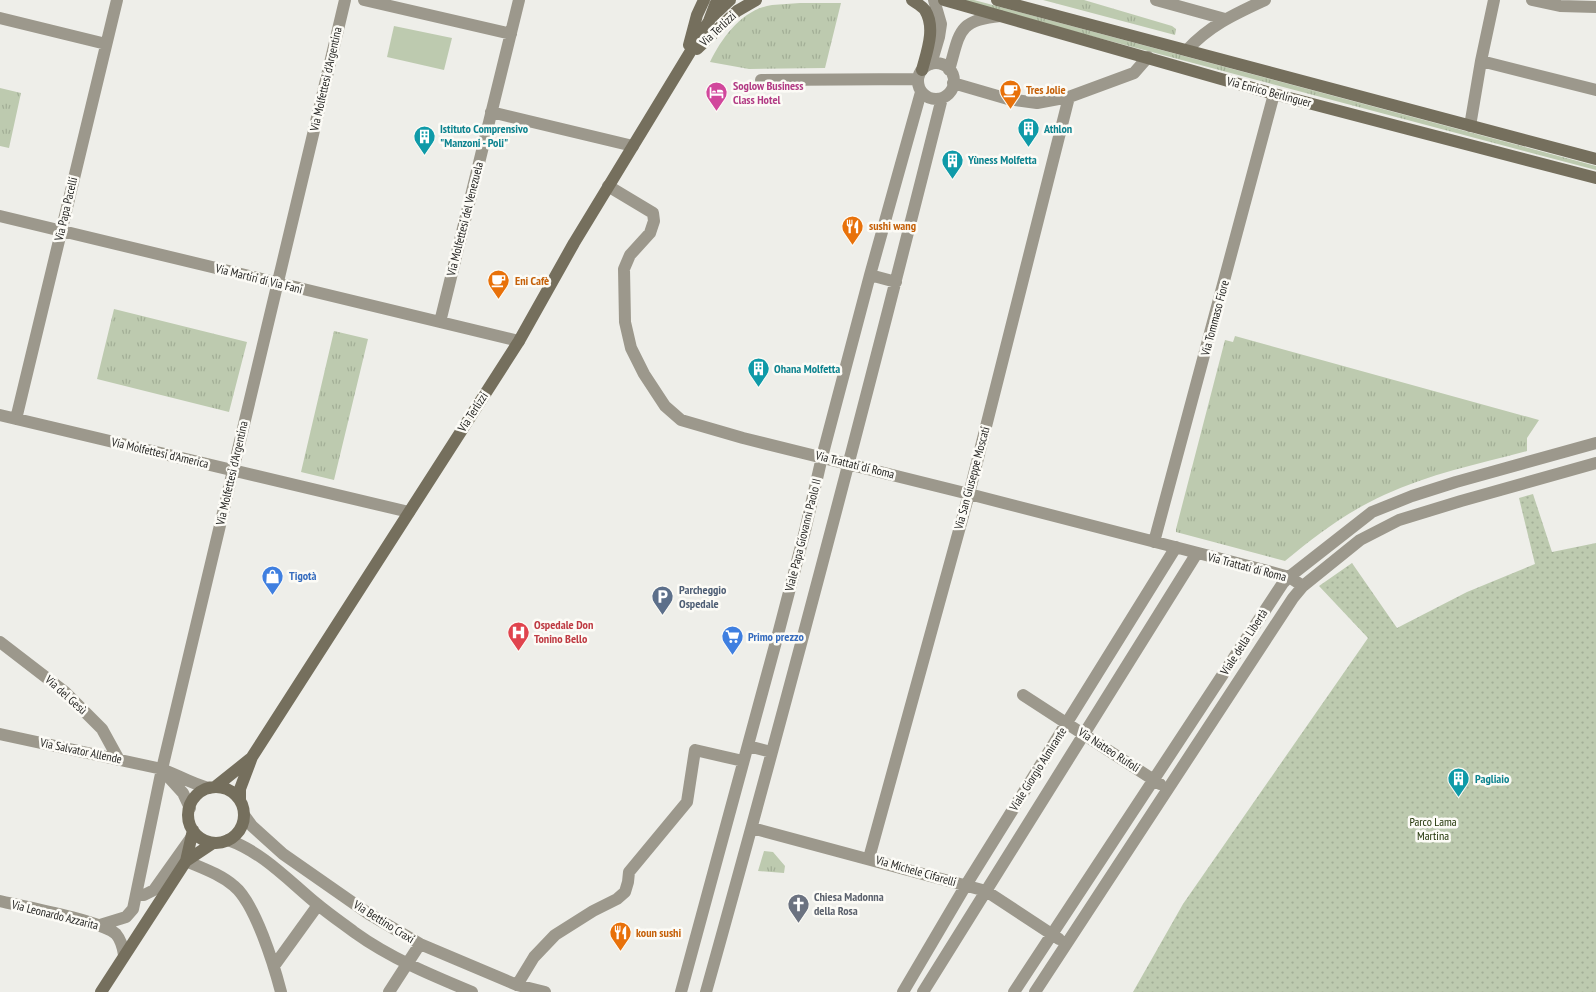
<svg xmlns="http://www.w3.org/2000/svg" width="1596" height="992" font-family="'PT Sans Narrow',sans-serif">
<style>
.grass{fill:url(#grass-tufts)}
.park{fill:url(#park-dots)}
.pitch{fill:#bdcaaf}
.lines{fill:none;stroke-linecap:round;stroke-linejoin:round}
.minor{stroke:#9c988c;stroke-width:12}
.secondary{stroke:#756f5d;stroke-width:12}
.labels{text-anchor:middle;stroke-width:5;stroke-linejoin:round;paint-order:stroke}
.street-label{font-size:12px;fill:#272725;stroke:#fcfbf6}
.hotel-label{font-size:12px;font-weight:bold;fill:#b23c85;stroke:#fcfbf6;text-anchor:start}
.food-label{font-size:12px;font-weight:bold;fill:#c56008;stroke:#fcfbf6;text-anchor:start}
.culture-label{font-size:12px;font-weight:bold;fill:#0d838f;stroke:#fcfbf6;text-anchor:start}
.shop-label{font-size:12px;font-weight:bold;fill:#366cbe;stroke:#fcfbf6;text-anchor:start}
.service-label{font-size:12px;font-weight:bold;fill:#4e5e75;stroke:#fcfbf6;text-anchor:start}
.health-label{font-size:12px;font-weight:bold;fill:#be3a42;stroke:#fcfbf6;text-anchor:start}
.park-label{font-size:12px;fill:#223507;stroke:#fcfbf6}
.worship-label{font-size:12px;font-weight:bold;fill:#5b616d;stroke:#fcfbf6;text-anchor:start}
</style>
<defs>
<pattern id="grass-tufts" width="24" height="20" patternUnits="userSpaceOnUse" patternTransform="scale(1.25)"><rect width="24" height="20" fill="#bdcaaf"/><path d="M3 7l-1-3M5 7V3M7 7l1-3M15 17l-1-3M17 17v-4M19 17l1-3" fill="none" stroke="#a2ae96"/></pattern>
<pattern id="park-dots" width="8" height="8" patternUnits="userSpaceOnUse" patternTransform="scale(1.25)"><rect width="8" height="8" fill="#bdcaaf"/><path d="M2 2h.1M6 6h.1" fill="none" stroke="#a2ae96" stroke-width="1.8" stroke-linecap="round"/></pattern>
</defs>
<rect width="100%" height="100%" fill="#eeeee9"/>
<path class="grass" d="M956,0H974L1596,166V170Z
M1043,0H1084L1172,26L1176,29L1175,35Z
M800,3H841L825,68L749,69L710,62C722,37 743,9 772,5C781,4 791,4 800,3Z
M0,88L21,93L9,148L0,146Z
M114,309L247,342L229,412L97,379Z
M334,331L368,339L334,480L301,472Z
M1235,336L1539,420L1527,438V451C1479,464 1429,474 1384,495C1347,512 1316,535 1285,561L1176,532V529L1225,340L1233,342Z
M764,851L773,852L785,866L784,873L758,871Z"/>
<path class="park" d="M1533,494L1552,552L1596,543V992H1133L1183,904L1368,638L1319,586L1352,563L1397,628L1467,592L1535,564L1519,498Z"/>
<path class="pitch" d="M394,26L452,38L444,70L387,57Z"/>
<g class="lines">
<path class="minor" d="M364,0L511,34
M1156,0L1225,19
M1532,0L1560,6L1596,7
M0,18L106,44
M1187,50C1210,25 1235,14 1265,0
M1481,61L1596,90
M918 81a18 18 0 1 1 36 0a18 18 0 1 1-36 0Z
M931,64L939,37L941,24L934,0
M949,70C960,33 957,20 1000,16
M761,80L918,79
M953,83L1008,99L1037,103L1069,97L1134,73L1148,57
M491,112L633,146
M1470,126L1481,61L1494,0
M608,186L653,213L654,221L650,233L630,255L624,269L625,322L631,348L644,374L665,406L681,420L743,438L969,494L1264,570L1289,577L1303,586
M0,216L519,341
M870,275L896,282
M440,322L519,0
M0,415L409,512
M16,419L117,0
M1154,542L1274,94
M0,642L65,692L102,729L119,760
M1023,695L1160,784
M0,734L162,769C178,775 192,784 209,788
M748,746L771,752
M163,771L183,793L190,808
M244,815L252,826L283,854L369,914L420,944L517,985L545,992
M752,828L986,891L1059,939
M228,840C263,852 290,882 317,904C329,914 342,923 354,932C390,958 431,975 472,992
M869,858L969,494L1069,97
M186,861C202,868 220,874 234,886C255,903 274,965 281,992
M137,895H144L154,890L191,838
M0,901C22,906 102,921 116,934C121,940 123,948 124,955
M100,925L126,917L133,909L162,769L345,0
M274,966L318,905
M517,985L534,957L555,935L593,911L617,899L625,892L628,882L629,872L687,802L695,750L743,761
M389,992L420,944
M681,992L777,638L805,531L822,457L870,275L921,92
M706,992C789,695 867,397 942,98
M903,992L966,885L1176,547
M923,992L1197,553
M1014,992L1283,583L1289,577L1372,512L1412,496L1456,482L1596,443
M1035,992L1293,598L1303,586L1360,540L1399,520L1461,501L1596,463"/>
<path class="secondary" d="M912,0C916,3 922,6 925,10C936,28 927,51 922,70
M944,0L1274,94L1596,178
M997,0L1596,159
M712,17L730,0
M689,45L697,15L704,0
M697,49L737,11L756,0
M215,787L250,759
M188 815a28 28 0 1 1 56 0a28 28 0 1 1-56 0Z
M240,800V789L252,757L519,341L574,243L709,21L717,0
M186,861L213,843
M101,992L186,861L193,830"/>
</g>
<defs>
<symbol id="cafe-pin" viewBox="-11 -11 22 30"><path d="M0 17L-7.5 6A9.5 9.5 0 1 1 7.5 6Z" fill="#e8710a" stroke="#fcfbf6"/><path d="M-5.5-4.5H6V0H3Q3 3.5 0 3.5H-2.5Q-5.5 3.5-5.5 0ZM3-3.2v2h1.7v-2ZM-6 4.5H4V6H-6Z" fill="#fff"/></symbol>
<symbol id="hotel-pin" viewBox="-11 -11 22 30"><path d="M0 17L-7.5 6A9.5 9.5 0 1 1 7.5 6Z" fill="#d1479c" stroke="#fcfbf6"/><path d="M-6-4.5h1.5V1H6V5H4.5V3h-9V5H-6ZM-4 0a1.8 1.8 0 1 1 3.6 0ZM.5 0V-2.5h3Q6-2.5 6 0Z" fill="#fff"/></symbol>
<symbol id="building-pin" viewBox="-11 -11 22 30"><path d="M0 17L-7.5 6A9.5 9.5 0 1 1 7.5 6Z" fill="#0f9aa8" stroke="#fcfbf6"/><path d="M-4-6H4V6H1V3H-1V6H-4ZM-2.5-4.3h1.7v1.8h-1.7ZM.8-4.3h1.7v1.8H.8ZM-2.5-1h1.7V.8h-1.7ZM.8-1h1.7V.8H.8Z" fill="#fff"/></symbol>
<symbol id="restaurant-pin" viewBox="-11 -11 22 30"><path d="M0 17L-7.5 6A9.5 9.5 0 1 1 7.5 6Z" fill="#e8710a" stroke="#fcfbf6"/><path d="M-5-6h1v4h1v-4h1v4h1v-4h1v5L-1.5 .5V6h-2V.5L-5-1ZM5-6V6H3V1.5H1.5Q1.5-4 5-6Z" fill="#fff"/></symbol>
<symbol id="shop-pin" viewBox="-11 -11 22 30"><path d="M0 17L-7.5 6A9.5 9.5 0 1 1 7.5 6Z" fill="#3f7fe0" stroke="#fcfbf6"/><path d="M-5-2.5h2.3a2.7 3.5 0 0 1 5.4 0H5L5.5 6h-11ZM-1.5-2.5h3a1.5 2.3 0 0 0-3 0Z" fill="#fff"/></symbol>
<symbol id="parking-pin" viewBox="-11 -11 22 30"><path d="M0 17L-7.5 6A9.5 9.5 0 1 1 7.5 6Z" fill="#5c6f8a" stroke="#fcfbf6"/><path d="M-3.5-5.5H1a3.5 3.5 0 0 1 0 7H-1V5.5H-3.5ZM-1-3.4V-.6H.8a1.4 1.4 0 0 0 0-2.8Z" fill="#fff"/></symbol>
<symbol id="hospital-pin" viewBox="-11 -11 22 30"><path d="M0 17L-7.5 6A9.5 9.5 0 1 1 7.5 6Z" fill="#e0444e" stroke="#fcfbf6"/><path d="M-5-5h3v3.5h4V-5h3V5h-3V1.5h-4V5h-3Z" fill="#fff"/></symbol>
<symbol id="supermarket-pin" viewBox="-11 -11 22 30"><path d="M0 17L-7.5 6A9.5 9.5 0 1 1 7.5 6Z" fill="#3f7fe0" stroke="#fcfbf6"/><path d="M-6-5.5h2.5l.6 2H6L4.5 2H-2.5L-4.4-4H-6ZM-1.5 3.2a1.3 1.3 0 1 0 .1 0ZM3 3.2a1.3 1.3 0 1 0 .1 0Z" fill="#fff"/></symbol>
<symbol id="church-pin" viewBox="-11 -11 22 30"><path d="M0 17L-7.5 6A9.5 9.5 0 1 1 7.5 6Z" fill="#6b7280" stroke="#fcfbf6"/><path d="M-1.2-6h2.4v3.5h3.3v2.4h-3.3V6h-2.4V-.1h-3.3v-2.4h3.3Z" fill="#fff"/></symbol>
</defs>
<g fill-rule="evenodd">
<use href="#cafe-pin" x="998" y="78" width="25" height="34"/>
<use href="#hotel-pin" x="704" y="80" width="25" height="34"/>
<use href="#building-pin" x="1016" y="116" width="25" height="34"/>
<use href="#building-pin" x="412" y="124" width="25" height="34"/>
<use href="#building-pin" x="940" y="148" width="25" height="34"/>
<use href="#restaurant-pin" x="840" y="214" width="25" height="34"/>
<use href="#cafe-pin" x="486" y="268" width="25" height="34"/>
<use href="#building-pin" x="746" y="356" width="25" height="34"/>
<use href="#shop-pin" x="260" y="564" width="25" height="34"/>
<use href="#parking-pin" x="650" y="584" width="25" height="34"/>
<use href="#hospital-pin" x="506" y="620" width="25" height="34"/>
<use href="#supermarket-pin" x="720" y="624" width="25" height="34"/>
<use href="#building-pin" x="1446" y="766" width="25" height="34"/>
<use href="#church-pin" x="786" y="892" width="25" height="34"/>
<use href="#restaurant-pin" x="608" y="920" width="25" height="34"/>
</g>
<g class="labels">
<g class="street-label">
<text transform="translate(718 29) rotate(-43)" y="4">Via Terlizzi</text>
<text transform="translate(326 79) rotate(-77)" y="4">Via Molfettesi d'Argentina</text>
<text transform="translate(1269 92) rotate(15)" y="4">Via Enrico Berlinguer</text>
<text transform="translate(66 209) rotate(-77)" y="4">Via Papa Pacelli</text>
<text transform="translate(465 219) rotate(-76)" y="4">Via Molfettesi del Venezuela</text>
<text transform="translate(259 279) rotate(14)" y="4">Via Martiri di Via Fani</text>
<text transform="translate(1215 318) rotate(-75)" y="4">Via Tommaso Fiore</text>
<text transform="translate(473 412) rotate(-57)" y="4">Via Terlizzi</text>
<text transform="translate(160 453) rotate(13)" y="4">Via Molfettesi d'America</text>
<text transform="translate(855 465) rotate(14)" y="4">Via Trattati di Roma</text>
<text transform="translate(232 473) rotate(-77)" y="4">Via Molfettesi d'Argentina</text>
<text transform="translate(972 478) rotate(-75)" y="4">Via San Giuseppe Moscati</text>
<text transform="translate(803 535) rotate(-76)" y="4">Viale Papa Giovanni Paolo II</text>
<text transform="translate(1247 567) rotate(15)" y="4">Via Trattati di Roma</text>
<text transform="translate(1244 642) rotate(-57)" y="4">Viale della Libertà</text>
<text transform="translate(66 695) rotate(42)" y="4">Via del Gesù</text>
<text transform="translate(1109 750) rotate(33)" y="4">Via Natteo Rufoli</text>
<text transform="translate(81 751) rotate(12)" y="4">Via Salvator Allende</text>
<text transform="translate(1038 769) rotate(-58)" y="4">Viale Giorgio Almirante</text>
<text transform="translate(916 871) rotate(16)" y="4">Via Michele Cifarelli</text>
<text transform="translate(55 915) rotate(14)" y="4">Via Leonardo Azzarita</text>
<text transform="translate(384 922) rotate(32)" y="4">Via Bettino Craxi</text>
</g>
<g class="hotel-label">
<text x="733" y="90">Soglow Business<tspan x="733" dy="14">Class Hotel</tspan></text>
</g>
<g class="food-label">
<text x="1026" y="94">Tres Jolie</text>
<text x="869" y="230">sushi wang</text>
<text x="515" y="285">Eni Cafè</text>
<text x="636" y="937">koun sushi</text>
</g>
<g class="culture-label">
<text x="440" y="133">Istituto Comprensivo<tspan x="440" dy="14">"Manzoni - Poli"</tspan></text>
<text x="1044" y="133">Athlon</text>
<text x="968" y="164">Yùness Molfetta</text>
<text x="774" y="373">Ohana Molfetta</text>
<text x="1475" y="783">Pagliaio</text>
</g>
<g class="shop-label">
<text x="289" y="580">Tigotà</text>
<text x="748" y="641">Primo prezzo</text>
</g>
<g class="service-label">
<text x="679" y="594">Parcheggio<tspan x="679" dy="14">Ospedale</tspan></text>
</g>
<g class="health-label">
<text x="534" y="629">Ospedale Don<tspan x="534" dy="14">Tonino Bello</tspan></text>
</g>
<g class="park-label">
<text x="1433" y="826">Parco Lama<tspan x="1433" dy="14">Martina</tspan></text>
</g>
<g class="worship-label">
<text x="814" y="901">Chiesa Madonna<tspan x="814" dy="14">della Rosa</tspan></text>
</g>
</g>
</svg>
